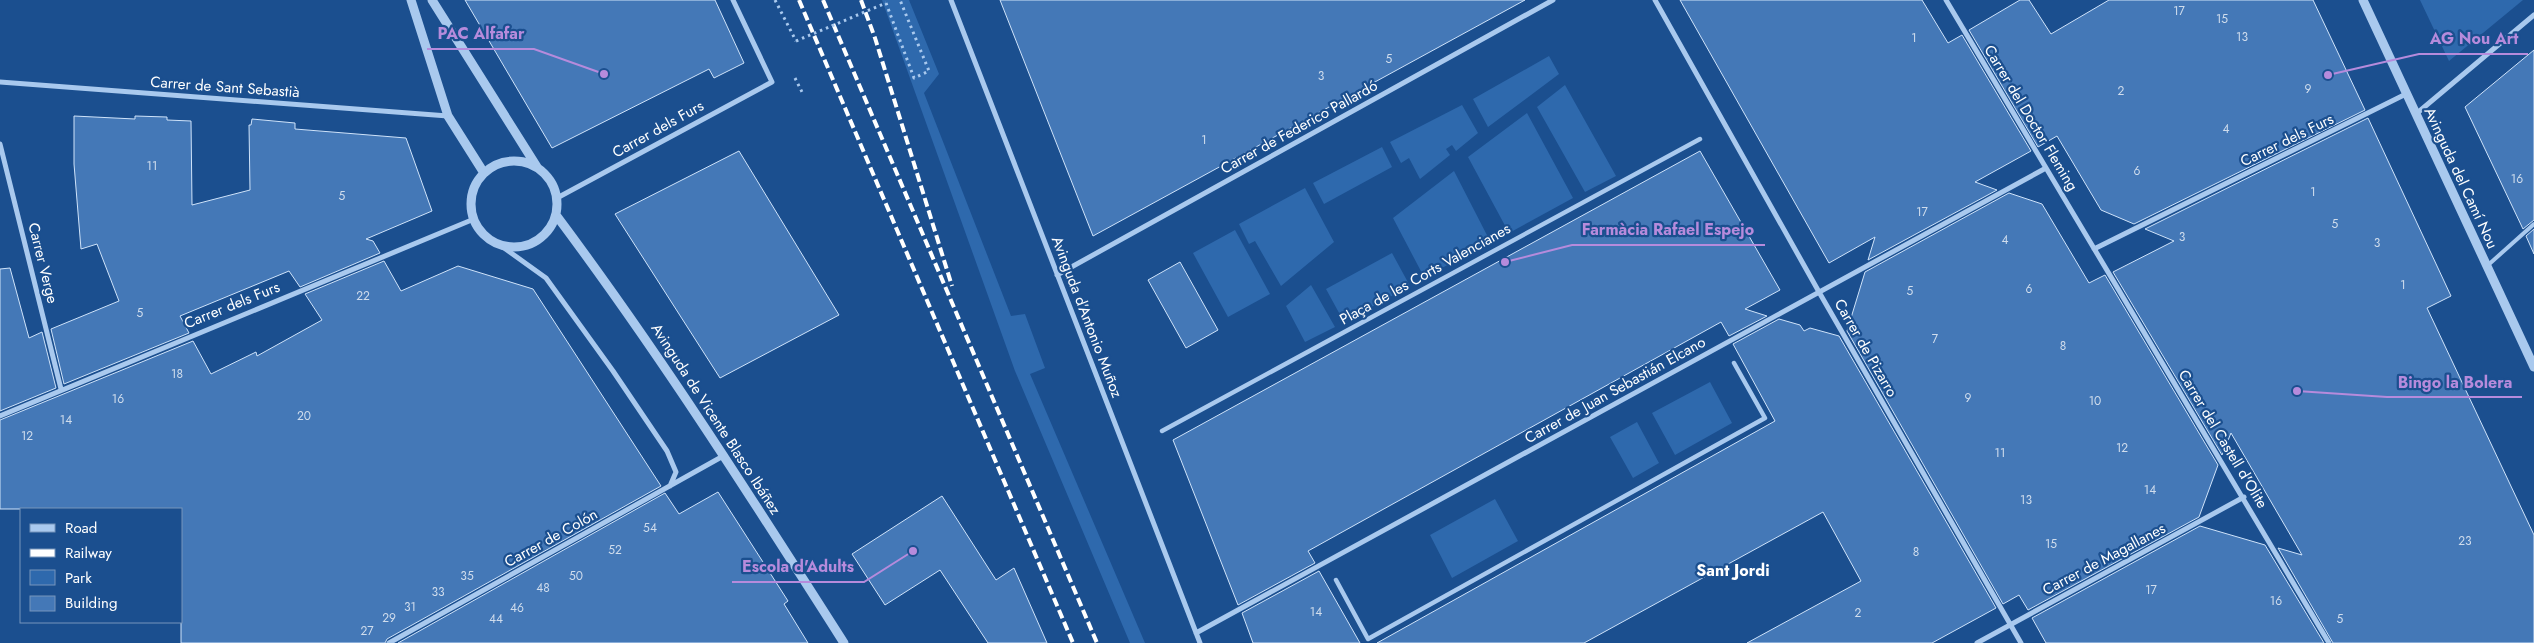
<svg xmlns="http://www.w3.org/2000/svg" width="2534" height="643" font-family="Jost,sans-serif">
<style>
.green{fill:#2e69ad}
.building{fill:#4478b7;stroke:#cfe3fa}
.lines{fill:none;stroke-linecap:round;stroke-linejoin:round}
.path{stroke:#a9c9ee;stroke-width:3;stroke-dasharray:2.5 4;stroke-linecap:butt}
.service{stroke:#a9c9ee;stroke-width:4}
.pedestrian{stroke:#a9c9ee;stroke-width:4.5}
.minor{stroke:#a9c9ee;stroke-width:5}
.tertiary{stroke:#a9c9ee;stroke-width:9}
.rail{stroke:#fff;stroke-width:4;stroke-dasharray:9 4;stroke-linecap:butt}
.path-bridge{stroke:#a9c9ee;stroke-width:3;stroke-dasharray:2.5 4;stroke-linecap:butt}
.labels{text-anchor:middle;stroke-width:4.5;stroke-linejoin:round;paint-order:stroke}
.number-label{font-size:12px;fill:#d0dded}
.street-label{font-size:15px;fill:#fff;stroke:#1b4f8f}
.neighbourhood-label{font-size:16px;font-weight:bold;fill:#fff;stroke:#1b4f8f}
.leader{fill:none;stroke:#b68bdc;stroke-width:2}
.callout-dot{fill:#b68bdc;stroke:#1b4f8f;stroke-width:2}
.callout-label{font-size:16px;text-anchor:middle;font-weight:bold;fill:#b68bdc;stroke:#1b4f8f;stroke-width:4.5;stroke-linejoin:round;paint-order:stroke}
</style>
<rect width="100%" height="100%" fill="#1b4f8f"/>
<path class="green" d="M882,0H909L939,74L924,93L1011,316L1025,314L1045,368L1030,374L1145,643H1130L1015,371Z
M2420,0H2523L2449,61Z
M1549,56L1559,74L1488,127L1473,99Z
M1565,85L1616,176L1585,192L1537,107Z
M1462,105L1478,133L1456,151L1452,145L1446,149L1450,155L1420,179L1409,158L1401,163L1390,142Z
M1527,113L1573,198L1509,233L1468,157Z
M1382,147L1392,167L1324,204L1313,183Z
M1454,171L1491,243L1424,277L1393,218Z
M1305,188L1334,242L1281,286L1255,241L1249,244L1239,224Z
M1235,230L1270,294L1228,317L1193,253Z
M1392,253L1410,286L1344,322L1326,289Z
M1311,285L1335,327L1305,342L1286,306Z
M1710,382L1732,423L1675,455L1652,413Z
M1637,422L1659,463L1633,478L1610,437Z
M1495,499L1518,541L1452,578L1430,535Z"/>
<path class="building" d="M465,0H715L744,63L714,78L709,69L552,148Z
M1000,0H1525L1093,236Z
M1680,0H1922L1948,43L1962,35L2031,151L1975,182L1997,190L1868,260L1875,237L1829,263Z
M2020,0H2029L2051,34L2109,0H2313L2365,110L2134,224L2101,210L2057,136L2038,147L1969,30Z
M2534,50V220L2523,229L2465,107Z
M74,116L135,119V116L167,117V120L191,121L192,205L250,190L249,125H251L252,119L295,123V129L406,138L432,211L366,239L373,241L380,253L300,287L289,271L180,316L189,333L64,384L51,329L119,301L97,244L81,249L74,164Z
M2368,118L2451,296L2427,308L2534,535V643H2333L2278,548L2302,555L2231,433L2222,455L2113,272L2174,241L2145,229Z
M739,151L839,315L720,378L615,214Z
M1700,151L1780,290L1745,309L1767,316L1729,336L1721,322L1308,551L1315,563L1238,605L1173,440Z
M2009,193L2042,204L2089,283L2105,275L2218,465L2199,517L2028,610L2019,595L2003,604L1847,331L1865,272Z
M2534,229V254L2526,236Z
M384,261L401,291L458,266L533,289L661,486L387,639L385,643H181V509H0V420L193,341L211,374L256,352L257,356L322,320L305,294Z
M1180,262L1218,330L1186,348L1148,280Z
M10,268L29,338L42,332L56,388L0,411V269Z
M1779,319L1800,325L1804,331L1810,328L1839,336L1996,608L1932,643H1747L1861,581L1823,512L1584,643H1377L1775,421L1733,344Z
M718,492L788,601L784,604L808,643H398L665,493L679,514Z
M942,496L996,580L1014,568L1047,643H988L940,570L885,605L852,554Z
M2200,526L2265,545L2324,643H2046L2032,618Z
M1319,571L1360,643H1253L1242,613Z"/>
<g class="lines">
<path class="path" d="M775,0L796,41
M886,3L914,78L929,71L900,0
M795,78L803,94"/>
<path class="service" d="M2487,266L2534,224"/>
<path class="pedestrian" d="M1162,431L1700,139
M1336,580L1368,639L1765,418L1734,363"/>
<path class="minor" d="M951,0L1200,643
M1655,0L1819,292L2021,643
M1946,0L2329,643
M0,82L448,116
M2416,114L2534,15
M0,144L61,389
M557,198L772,82L733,0
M500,245L546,278L613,371L667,451L676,472L670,486
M2094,249L2406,94
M1057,275L1553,0
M0,416L474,219
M1196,633L2046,168
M389,643L725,455
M1977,643L2244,497"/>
<path class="tertiary" d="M411,0L448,116L484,173
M432,0L537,167
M2363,0L2534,367
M471 204a43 43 0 1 1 86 0a43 43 0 1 1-86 0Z
M556,215C660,354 751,497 844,643"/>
<path class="rail" d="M799,0L1073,643
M823,0L1097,643
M861,0L875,38L952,286"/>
<path class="path-bridge" d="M796,41L886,3"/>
</g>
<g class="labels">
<g class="number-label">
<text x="2179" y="15">17</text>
<text x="2222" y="23">15</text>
<text x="2242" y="41">13</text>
<text x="1914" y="42">1</text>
<text x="1389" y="63">5</text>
<text x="1321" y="80">3</text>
<text x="2308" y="93">9</text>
<text x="2121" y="95">2</text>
<text x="2226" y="133">4</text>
<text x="1204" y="144">1</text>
<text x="152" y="170">11</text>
<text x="2137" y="175">6</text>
<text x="2517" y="183">16</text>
<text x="2313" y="196">1</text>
<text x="342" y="200">5</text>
<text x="1922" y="216">17</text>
<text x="2335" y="228">5</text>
<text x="2182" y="241">3</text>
<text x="2005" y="244">4</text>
<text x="2377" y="247">3</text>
<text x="2403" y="289">1</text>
<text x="2029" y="293">6</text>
<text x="1910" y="295">5</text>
<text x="363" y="300">22</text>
<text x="140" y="317">5</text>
<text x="1935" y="343">7</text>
<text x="2063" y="350">8</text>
<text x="177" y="378">18</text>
<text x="1968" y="402">9</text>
<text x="118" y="403">16</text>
<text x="2095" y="405">10</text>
<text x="304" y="420">20</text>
<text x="66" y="424">14</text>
<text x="27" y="440">12</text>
<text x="2122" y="452">12</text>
<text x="2000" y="457">11</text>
<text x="2150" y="494">14</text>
<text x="2026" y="504">13</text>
<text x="650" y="532">54</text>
<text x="2465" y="545">23</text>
<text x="2051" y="548">15</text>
<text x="615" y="554">52</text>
<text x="1916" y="556">8</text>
<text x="467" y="580">35</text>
<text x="576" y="580">50</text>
<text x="543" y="592">48</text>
<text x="2151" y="594">17</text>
<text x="438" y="596">33</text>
<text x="2276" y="605">16</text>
<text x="410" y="611">31</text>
<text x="517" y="612">46</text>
<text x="1316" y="616">14</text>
<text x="1858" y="617">2</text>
<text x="389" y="622">29</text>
<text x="496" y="623">44</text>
<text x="2340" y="623">5</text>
<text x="367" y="635">27</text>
</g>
<g class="street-label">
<text transform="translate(225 87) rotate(4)" y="5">Carrer de Sant Sebastià</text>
<text transform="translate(2031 118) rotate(59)" y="5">Carrer del Doctor Fleming</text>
<text transform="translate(1299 127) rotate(-29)" y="5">Carrer de Federico Pallardó</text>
<text transform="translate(658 129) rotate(-29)" y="5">Carrer dels Furs</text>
<text transform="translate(2287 140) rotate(-26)" y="5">Carrer dels Furs</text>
<text transform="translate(2461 178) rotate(65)" y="5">Avinguda del Camí Nou</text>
<text transform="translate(43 263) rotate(76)" y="5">Carrer Verge</text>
<text transform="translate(1425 274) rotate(-29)" y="5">Plaça de les Corts Valencianes</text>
<text transform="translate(232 305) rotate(-22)" y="5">Carrer dels Furs</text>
<text transform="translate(1087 317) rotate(69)" y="5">Avinguda d’Antonio Muñoz</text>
<text transform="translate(1866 348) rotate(60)" y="5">Carrer de Pizarro</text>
<text transform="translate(1615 390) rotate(-29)" y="5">Carrer de Juan Sebastián Elcano</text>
<text transform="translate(716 419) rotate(57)" y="5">Avinguda de Vicente Blasco Ibáñez</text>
<text transform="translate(2223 439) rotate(59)" y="5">Carrer del Castell d'Olite</text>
<text transform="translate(551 538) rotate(-29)" y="5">Carrer de Colón</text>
<text transform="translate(2104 559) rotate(-28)" y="5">Carrer de Magallanes</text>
</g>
<g class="neighbourhood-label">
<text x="1733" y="576">Sant Jordi</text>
</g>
</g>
<path class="leader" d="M604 74L534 49H427M2328 75L2419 54H2528M1505 262L1572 245H1765M2297 391L2387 397H2522M913 551L864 582H732"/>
<g class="callout-dot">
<circle cx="604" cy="74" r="5"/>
<circle cx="2328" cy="75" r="5"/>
<circle cx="1505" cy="262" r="5"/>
<circle cx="2297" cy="391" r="5"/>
<circle cx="913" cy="551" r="5"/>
</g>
<g class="callout-label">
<text x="481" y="39">PAC Alfafar</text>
<text x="2474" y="44">AG Nou Art</text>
<text x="1668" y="235">Farmàcia Rafael Espejo</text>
<text x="2455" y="388">Bingo la Bolera</text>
<text x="798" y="572">Escola d'Adults</text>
</g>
<rect x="20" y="508" width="162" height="115" fill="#1b4f8f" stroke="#7695bc"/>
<rect x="30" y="524" width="25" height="8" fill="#a9c9ee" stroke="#7695bc"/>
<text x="65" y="533" font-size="15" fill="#ffffff">Road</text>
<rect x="30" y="549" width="25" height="8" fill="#ffffff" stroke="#7695bc"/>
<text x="65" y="558" font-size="15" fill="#ffffff">Railway</text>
<rect x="30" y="570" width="25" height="15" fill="#2e69ad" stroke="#7695bc"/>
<text x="65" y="583" font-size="15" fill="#ffffff">Park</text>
<rect x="30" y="596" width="25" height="15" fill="#4478b7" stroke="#7695bc"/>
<text x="65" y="608" font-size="15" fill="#ffffff">Building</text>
</svg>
